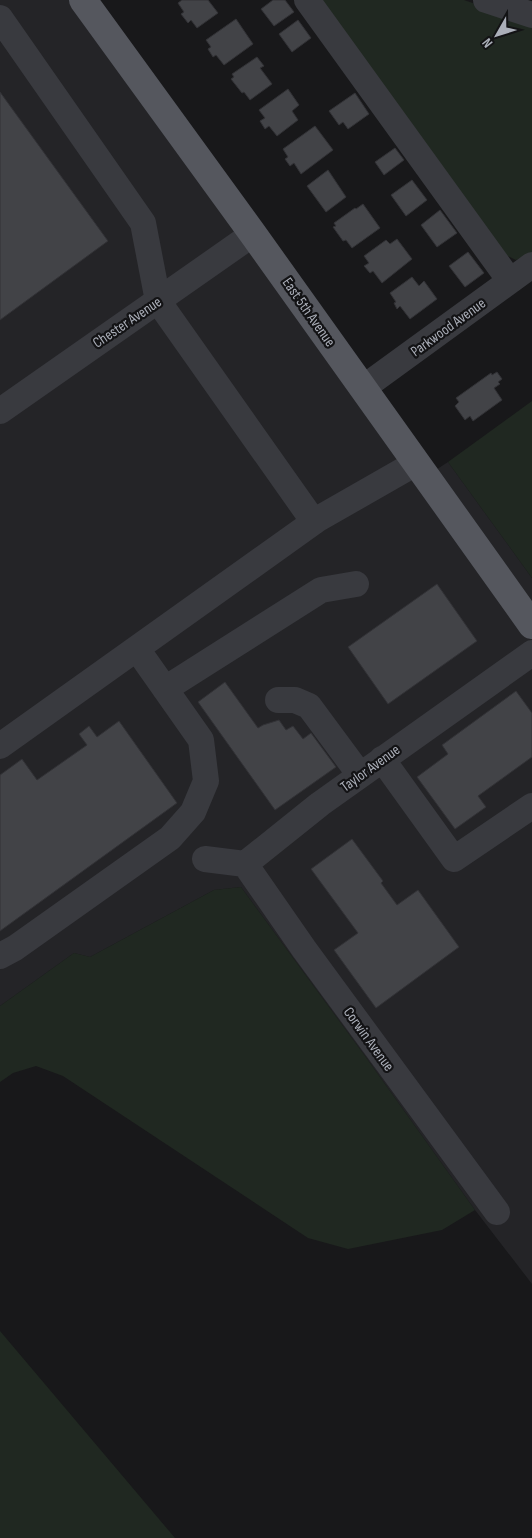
<svg xmlns="http://www.w3.org/2000/svg" width="532" height="1538" font-family="'Sofia Sans Condensed',sans-serif">
<style>
.built{fill:#242427}
.green{fill:#202821}
.building{fill:#424347;stroke:#323236}
.lines{fill:none;stroke-linecap:round;stroke-linejoin:round}
.minor{stroke:#393a3f;stroke-width:26}
.major{stroke:#55575e;stroke-width:28}
.labels{text-anchor:middle;stroke-width:4.5;stroke-linejoin:round;paint-order:stroke}
.street-label{font-size:15px;fill:#abafb9;stroke:#131315}
</style>
<rect width="100%" height="100%" fill="#18181a"/>
<path class="built" d="M0,0H78L425,477L448,462L532,578V1284L475,1210L365,1056L241,887L214,890L90,957L74,953L0,1006Z"/>
<path class="green" d="M313,0H464L532,24V252L516,260L500,252Z
M532,401V578L448,462Z
M241,887L365,1056L475,1210L442,1230L348,1249L308,1238L63,1076L36,1066L13,1073L0,1082V1006L74,953L90,957L214,890Z
M0,1331L175,1538H0Z"/>
<path class="building" d="M182,0H208L218,13L197,28L191,20L188,23L181,14L184,12L178,3Z
M273,0H285L294,12L274,26L261,9Z
M236,19L253,44L224,65L216,55L213,57L208,49L211,47L206,40Z
M298,20L311,38L292,52L279,34Z
M257,57L264,66L260,68L272,84L250,100L244,92L242,93L231,79L234,77L232,74Z
M288,89L299,105L292,111L298,120L277,136L269,126L265,129L260,121L265,118L259,110Z
M0,92L108,241L0,320Z
M355,93L369,114L348,129L343,122L339,125L329,111Z
M315,126L333,150L301,174L294,163L290,166L285,159L288,157L283,149Z
M395,148L404,160L384,175L375,162Z
M328,170L346,197L326,212L307,186Z
M412,180L427,200L406,216L391,195Z
M363,204L380,228L352,248L346,240L343,241L333,227L336,226L334,223L355,208L356,209Z
M440,210L457,233L437,247L421,225Z
M397,239L412,259L382,283L373,271L370,273L364,266L369,263L364,256L386,240L390,244Z
M468,252L484,273L465,287L449,266Z
M412,277L419,286L424,281L437,299L410,319L400,306L397,309L394,303L396,302L390,293Z
M497,372L502,379L498,382L500,384L494,388L502,400L473,421L470,416L465,420L455,406L459,402L456,398L491,373L492,375Z
M437,584L477,641L388,704L348,647Z
M225,682L258,728L263,725L279,720L286,730L293,726L303,739L311,733L336,767L275,810L198,702Z
M516,691L532,713V757L478,796L486,807L455,829L417,777L448,754L442,745Z
M119,721L177,803L0,931V775L22,759L37,780L87,745L79,734L89,726L97,737Z
M352,839L383,881L381,883L397,905L418,890L459,947L376,1008L334,950L358,933L311,869Z"/>
<g class="lines">
<path class="minor" d="M307,0L510,281
M486,0L532,15
M0,18L143,223L158,301L314,522
M363,388L532,265
M0,411L253,234
M165,689L321,590L356,584
M278,700H295L309,706L360,775
M0,746L318,519L416,463
M382,759L454,859L532,806
M205,859L245,864L320,804L532,653
M245,864L304,949L497,1212
M0,956L15,948L170,838L193,812L206,781L201,740L137,649"/>
<path class="major" d="M83,0L253,234L532,625"/>
</g>
<g class="labels">
<g class="street-label">
<text transform="translate(309 312) rotate(55)" y="5">East 5th Avenue</text>
<text transform="translate(127 322) rotate(-34)" y="5">Chester Avenue</text>
<text transform="translate(448 327) rotate(-36)" y="5">Parkwood Avenue</text>
<text transform="translate(370 768) rotate(-36)" y="5">Taylor Avenue</text>
<text transform="translate(369 1039) rotate(54)" y="5">Corwin Avenue</text>
</g>
</g>
<g transform="translate(497 35) rotate(231)" stroke="#131315" stroke-width="4" paint-order="stroke">
<path d="M0-4L9 19L0 12L-9 19Z" fill="#abafb9"/>
<text y="-8" font-size="14" font-weight="bold" text-anchor="middle" fill="#abafb9">N</text>
</g>
</svg>
